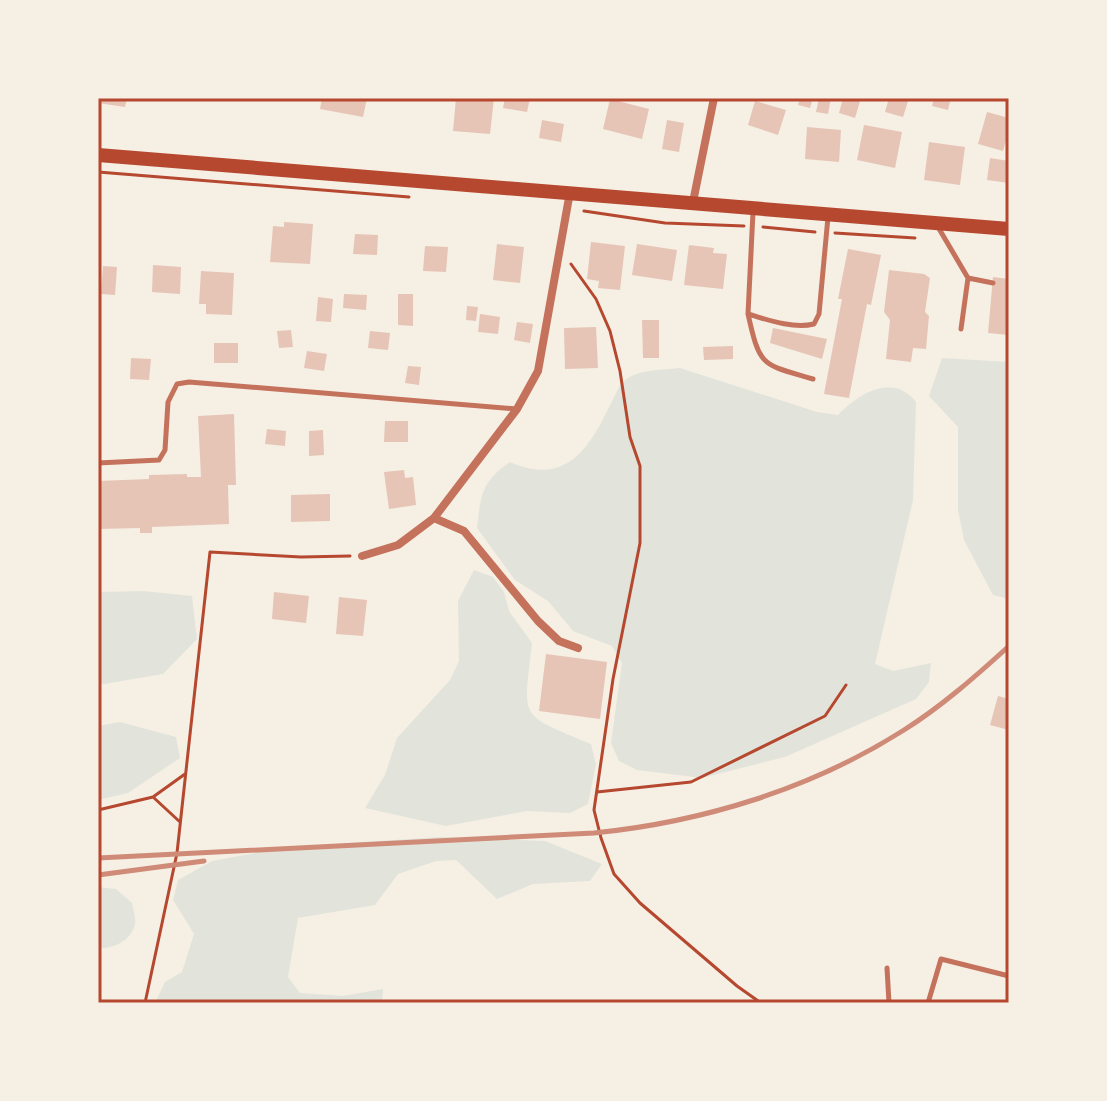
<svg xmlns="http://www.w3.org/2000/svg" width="1107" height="1101" font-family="'PT Sans',sans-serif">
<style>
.green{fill:#e2e4dc}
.building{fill:#e6c5b7}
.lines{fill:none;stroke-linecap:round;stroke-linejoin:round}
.path{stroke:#b5482f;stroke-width:3}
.service{stroke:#c5725c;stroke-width:5}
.minor{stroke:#c5725c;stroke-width:8}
.primary{stroke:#b5482f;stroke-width:14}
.rail{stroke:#cf8b77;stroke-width:5}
.neatline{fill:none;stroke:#b5482f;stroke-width:3}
</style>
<rect width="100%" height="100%" fill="#f6efe4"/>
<path class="green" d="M942,358L1009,362V599L993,595L964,540L958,510V427L929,396Z
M680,368L817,412L838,415C859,394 892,372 916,402L913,500L875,664L893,671L931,663L929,682L916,699L785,757L702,778L637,770L619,761L611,743L622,663L612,646L573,631L548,601L515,580L477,528C481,495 481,482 510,462C564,486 588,451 609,407C614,399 618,385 625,380C640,369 662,370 680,368Z
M474,570L493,577L504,592L509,611L532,643C523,722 518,713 591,744L596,764L588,804L570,813L527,811L446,826L365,808L385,775L397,738L450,680L459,661L458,601Z
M143,591L192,596L197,639L163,674L98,685V592Z
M120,722L176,737L180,758L128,793L98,800V726Z
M440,837L545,841L602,864L590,881L533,884L497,899L456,860L436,861L398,874L375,905L298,918L288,977L300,993L343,996L383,989L382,1003H155L165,982L182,972L194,934L173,900L178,880L212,861L287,847Z
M98,887L116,889L132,903C133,909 136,918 135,924C131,941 113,949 98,948Z"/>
<path class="building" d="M99,98H127L125,107L98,103Z
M322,98H367L363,117L320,109Z
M456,98H494L490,134L453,131Z
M505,98H530L527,112L503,108Z
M800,98H813L810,108L798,105Z
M819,98H831L828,114L816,112Z
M843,98H861L855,118L839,113Z
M889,98H909L903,117L885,112Z
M934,98H951L948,110L932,106Z
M610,99L649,109L642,139L603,129Z
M755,101L786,110L778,135L748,125Z
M987,112L1009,118V130L1003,151L978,144Z
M542,120L564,124L561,142L539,138Z
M667,120L684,123L679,152L662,149Z
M864,125L902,132L895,168L857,160Z
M807,127L841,130L839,162L805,159Z
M929,142L965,147L960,185L924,180Z
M990,158L1009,161V183L987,180Z
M284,222L313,224L310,264L270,262L273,226L284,227Z
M355,234L378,235L377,255L353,254Z
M591,242L625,246L620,290L598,288L599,281L587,279Z
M497,244L524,247L520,283L493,280Z
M637,244L677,250L672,281L632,275Z
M689,245L714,248L713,253L727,254L723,289L684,285Z
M425,246L448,247L446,272L423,271Z
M848,249L881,255L871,305L867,304L849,398L824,394L842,299H838Z
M153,265L181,267L180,294L152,292Z
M103,266L117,267L115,295L101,294Z
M889,270L924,274L930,278L925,312L929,316L926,349L913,348L911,362L886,359L890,320L884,312Z
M201,271L234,273L232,315L206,314V304H199Z
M993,277L1009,279V335L988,333Z
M344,294L367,295L366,310L343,308Z
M398,294H413V326L398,325Z
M318,297L333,299L331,322L316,321Z
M467,306L478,307L476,321L466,320Z
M480,314L500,317L498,334L478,332Z
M642,320H659V358H643Z
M517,322L533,324L530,343L514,340Z
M596,327L598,368L565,369L564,328Z
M773,328L827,339L822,359L770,343Z
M291,330L293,347L279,348L277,331Z
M370,331L390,333L388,350L368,348Z
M214,343H238V363H214Z
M733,346V359L704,360L703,347Z
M307,351L327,354L324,371L304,368Z
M131,358L151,359L149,380L130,379Z
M408,366L421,367L419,385L405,383Z
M234,414L236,485H228L229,524L152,527V533H140V528L98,529V481L149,479V475L187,474V477H201L198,416Z
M385,421H408V442H384Z
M267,429L286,431L285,446L265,444Z
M323,430L324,455L309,456V431Z
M404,470L405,478L413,477L416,505L389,509L384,472Z
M330,494V521L291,522V495Z
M274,592L309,596L306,623L272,619Z
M339,597L367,600L363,636L336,634Z
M546,654L607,662L600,719L539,711Z
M998,696L1009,699V730L990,725Z"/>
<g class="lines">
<path class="path" d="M98,172L409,197
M584,211L665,223L744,226
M763,227L815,232
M835,233L915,238
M571,264L596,299L610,331L620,371L630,437L640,466V543L613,679L594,810L601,838L614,874L640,903L737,986L761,1003
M597,792L691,782L825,716L846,685
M153,797L180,822
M98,810L153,797L185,774
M145,1003L177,853L210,552L301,557L350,556"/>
<path class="service" d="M753,212L748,314C768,320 793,329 814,324L819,314L828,217
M938,227L968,278L993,283
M748,314C760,368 762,364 813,379
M961,329L968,278
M98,463L159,460L165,450L168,402L177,384L189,382L517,409
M887,968L889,1003
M928,1003L941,959L1009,976"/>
<path class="minor" d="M693,202L714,98
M434,518L464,531L538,621L559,641L578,648
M362,556L398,545L434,518L517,409L538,371L570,192"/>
<path class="primary" d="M98,155L1009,229"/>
<path class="rail" d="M98,858L594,833C703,822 811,789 904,730C942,706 976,676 1009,646
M98,875L204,861"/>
</g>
<rect width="1107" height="1101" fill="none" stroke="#f6efe4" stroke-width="200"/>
<rect x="100" y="100" width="907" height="901" class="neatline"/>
</svg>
